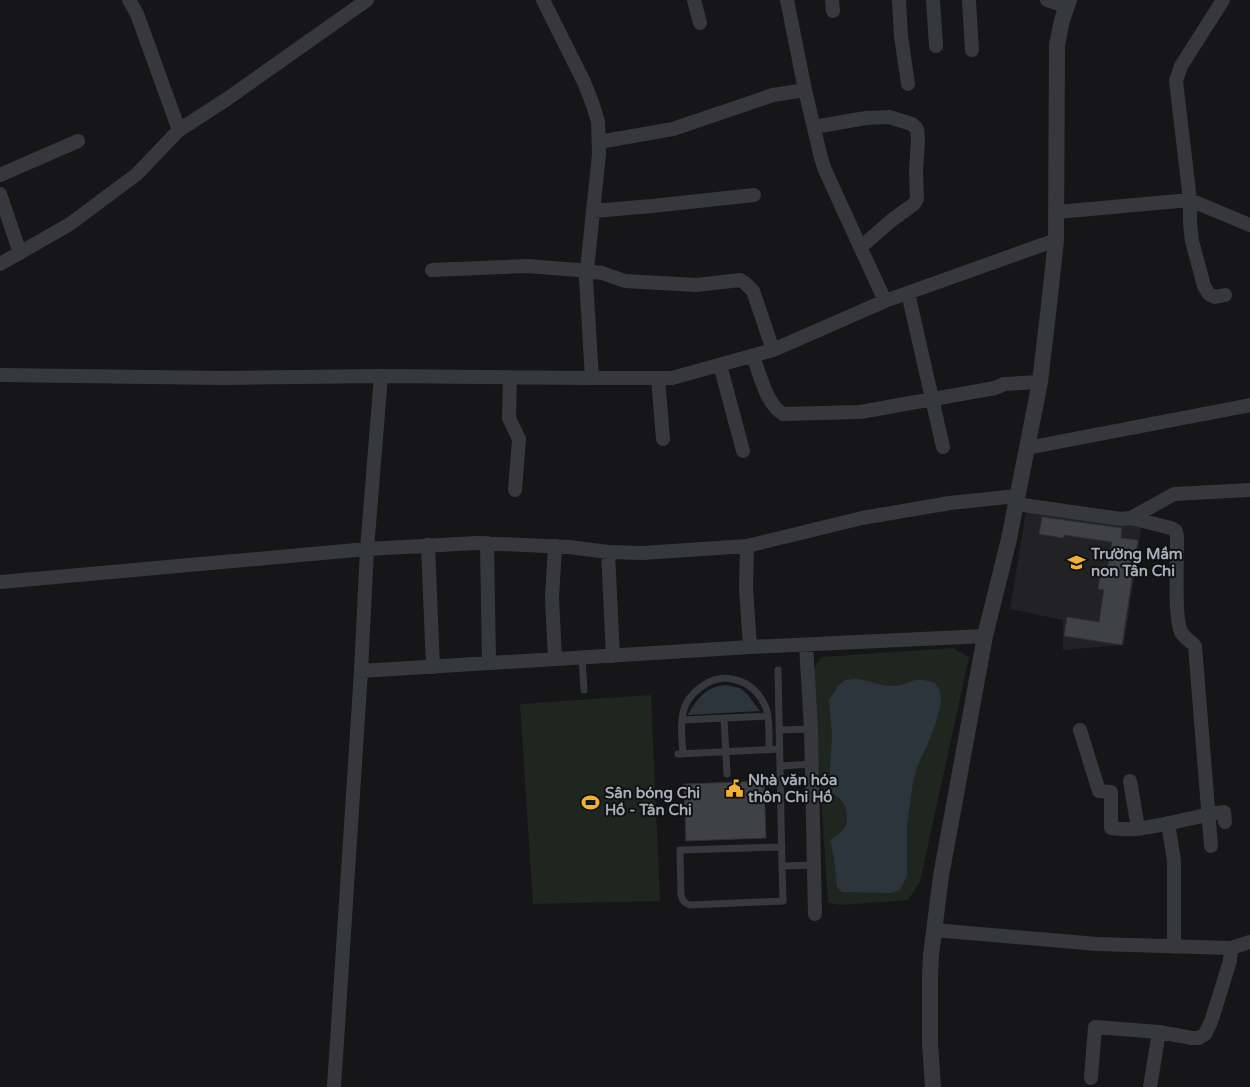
<svg xmlns="http://www.w3.org/2000/svg" width="1250" height="1087" font-family="'Varela Round',sans-serif">
<style>
.built{fill:#222225}
.green{fill:#1e261f}
.water{fill:#2c353c}
.building{fill:#404145;stroke:#303034}
.lines{fill:none;stroke-linecap:round;stroke-linejoin:round}
.service{stroke:#37383d;stroke-width:7}
.minor{stroke:#37383d;stroke-width:14}
.tertiary{stroke:#37383d;stroke-width:16}
.labels{text-anchor:middle;stroke-width:4;stroke-linejoin:round;paint-order:stroke}
.poi-label{font-size:15px;font-weight:bold;fill:#a8adb8;stroke:#111113;text-anchor:start}
</style>
<rect width="100%" height="100%" fill="#161618"/>
<path class="built" d="M1028,499L1143,517L1124,645L1063,650V620L1010,609Z"/>
<path class="green" d="M952,648L969,657L920,882L908,900L841,905L828,903L813,671L821,657Z
M651,695L660,901L533,904L520,704Z"/>
<path class="water" d="M855,679C868,679 880,687 893,686C900,686 906,683 912,681C920,678 928,681 935,683L940,691L941,703L935,725L927,746L918,764L913,782L907,825V876L900,890L891,893L842,892L837,887L834,857L830,840C834,837 840,834 843,830C846,827 847,822 847,818C847,805 841,797 830,792V768L832,735L829,700L839,685L845,680Z
M726,685L740,688L747,694L760,711L688,715C697,698 707,686 726,685Z"/>
<path class="building" d="M1042,517L1122,528L1121,538L1138,540L1122,645L1064,636L1067,617L1099,622L1104,590L1098,589L1101,571L1107,572L1112,542L1064,535L1063,538L1039,534Z
M764,781L766,838L686,841L684,784Z"/>
<g class="lines">
<path class="service" d="M582,658L584,690
M778,670L782,866L814,865
M724,718L727,774
M682,720L768,716
M779,730L811,729
M678,754L780,749
M683,754C682,738 679,719 686,704C690,696 696,690 704,685C727,670 756,682 766,708C770,718 769,739 769,750
M780,766L812,764
M782,847L680,850L681,895C683,901 684,903 690,905L783,901L782,866"/>
<path class="minor" d="M129,0L137,14L179,130
M694,0L700,23
M787,0L805,90L821,158L825,170L885,301
M832,0L833,11
M899,0L901,36L908,84
M933,0L936,46
M969,0L972,50
M1047,0L1066,6
M1223,0L1181,66L1176,81L1190,200V223L1192,241L1204,286L1209,294L1215,297L1225,295
M814,127L866,118L889,117L912,124L917,129L918,138L916,172L917,199L914,204L892,220L861,247
M599,142L673,129L773,95L805,90
M0,175L78,141
M0,194L20,253
M593,211L652,206L754,195
M1057,212L1190,200L1250,225
M0,264L70,224L137,174L179,130L227,99L367,0
M432,270L527,266L578,270L602,273L625,281L696,285L740,280L745,283L753,291L773,350
M908,293L943,447
M753,356C760,374 766,404 783,414L860,412L995,388L1004,384L1040,382
M720,365L743,451
M0,375L224,378L381,376L367,549L477,543L569,547L608,552L643,553L747,546L862,518L950,503L1017,496
M381,376L592,378L586,279L599,154L598,122L593,105L584,82L543,0
M510,377L509,418L519,439L515,490
M592,378H672L773,350L885,301L1056,240
M658,378L663,439
M1027,448L1250,405
M1016,504L1121,519L1131,518L1174,494L1250,490
M1131,518L1171,528L1176,531L1177,537C1177,561 1176,585 1177,609C1178,616 1178,625 1181,632C1184,638 1191,641 1195,646L1211,846
M487,543L489,663
M428,545L433,667
M555,546L552,598L555,659
M747,546L746,587L750,647
M608,552L613,656
M0,582L367,549L361,671L334,1087
M806,645L811,729L815,914
M361,671L750,647L985,636
M1080,730L1099,791L1111,792V828C1119,829 1127,830 1135,829C1165,826 1194,816 1224,812L1225,822
M1130,781L1138,828
M1168,823L1174,861V947
M934,930L1097,944L1231,948L1250,942
M1091,1078L1095,1027L1159,1032
M1150,1087L1159,1032L1192,1038H1199L1205,1034L1211,1022L1230,961L1231,948"/>
<path class="tertiary" d="M933,1087L930,1043V977L931,955L941,876L985,636L1009,539L1040,382L1049,305L1056,240L1057,45L1062,20L1069,0"/>
</g>
<defs>
<symbol id="school-bare" viewBox="-9 -9 18 18"><path d="M0-5L7-2L0 1L-7-2ZM-4 1L0 2.5L4 1V4Q0 6-4 4Z" fill="#f2b134" stroke="#111113" stroke-width="2.5" paint-order="stroke"/></symbol>
<symbol id="civic-bare" viewBox="-9 -9 18 18"><path d="M-.6-6.5H3V-4.5H.6V-3L4-1V1h2V6H-6V1h2V-1L-.6-3ZM-1.2 2.5V6h2.4V2.5Z" fill="#f2b134" stroke="#111113" stroke-width="2.5" paint-order="stroke"/></symbol>
<symbol id="stadium-bare" viewBox="-9 -9 18 18"><path d="M0-5a6.5 5 0 1 0 0 10a6.5 5 0 1 0 0-10ZM-3.5-1.8h7v3.6h-7Z" fill="#f2b134" stroke="#111113" stroke-width="2.5" paint-order="stroke"/></symbol>
</defs>
<g fill-rule="evenodd">
<use href="#school-bare" x="1064" y="550" width="25" height="25"/>
<use href="#civic-bare" x="722" y="776" width="25" height="25"/>
<use href="#stadium-bare" x="578" y="790" width="25" height="25"/>
</g>
<g class="labels">
<g class="poi-label">
<text x="1091" y="559">Trường Mầm<tspan x="1091" dy="17">non Tân Chi</tspan></text>
<text x="748" y="785">Nhà văn hóa<tspan x="748" dy="17">thôn Chi Hồ</tspan></text>
<text x="605" y="798">Sân bóng Chi<tspan x="605" dy="17">Hồ - Tân Chi</tspan></text>
</g>
</g>
</svg>
